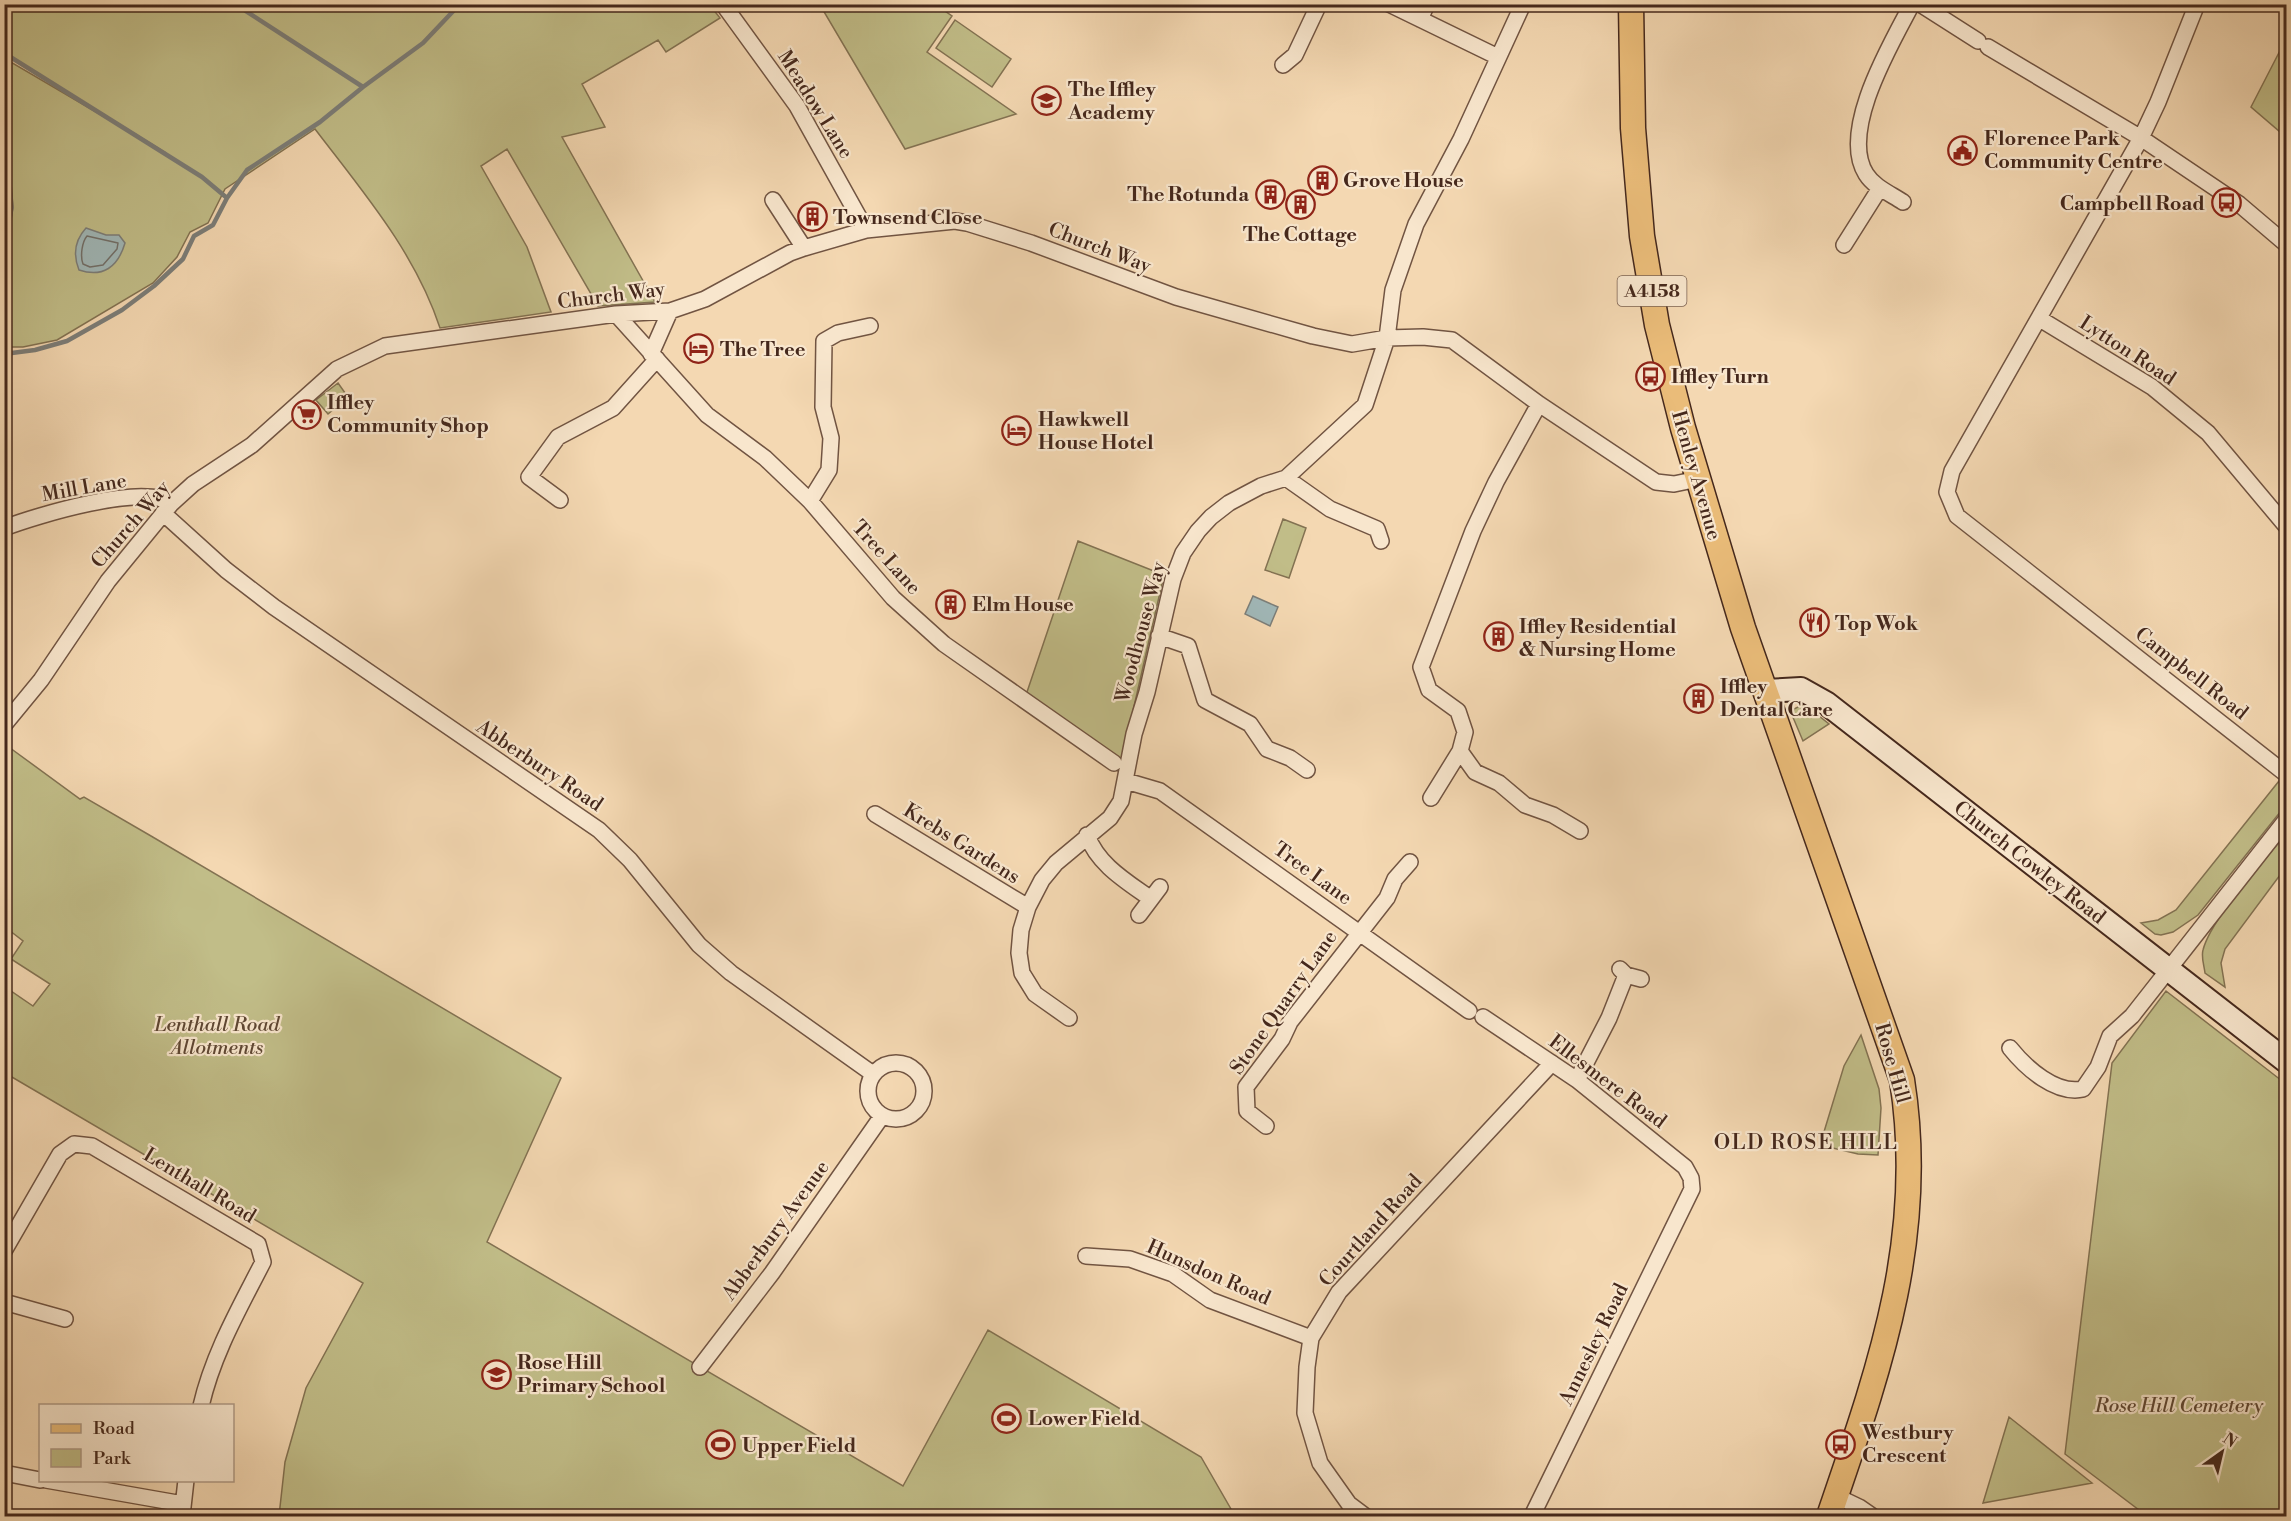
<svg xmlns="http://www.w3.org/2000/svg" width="2291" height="1521" font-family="'Libre Bodoni',serif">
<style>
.green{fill:#c1bd88;stroke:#837252;stroke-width:1.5}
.water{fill:#a0b7b7;stroke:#7c7e79;stroke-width:1.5}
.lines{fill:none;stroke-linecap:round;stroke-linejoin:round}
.shore{stroke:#72706a;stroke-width:1.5}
.stream{stroke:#7c7e79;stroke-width:4.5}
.street-casing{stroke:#715442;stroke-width:18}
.secondary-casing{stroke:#45281c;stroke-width:26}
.primary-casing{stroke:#45281c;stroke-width:27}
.street{stroke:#f8e6cd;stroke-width:15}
.secondary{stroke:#f8e6cd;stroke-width:22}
.primary{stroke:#eabc79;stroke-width:24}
.labels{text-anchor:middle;stroke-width:4.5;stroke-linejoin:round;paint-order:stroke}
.shield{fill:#f8e6cd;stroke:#7b6151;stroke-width:1.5}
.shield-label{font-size:18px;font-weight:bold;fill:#45281c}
.poi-label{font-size:20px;font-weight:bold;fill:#45281c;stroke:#f8e6cd;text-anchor:start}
.street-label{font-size:20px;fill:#45281c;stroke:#f8e6cd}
.park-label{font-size:20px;font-style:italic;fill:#5e4632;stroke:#f8e6cd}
.neighbourhood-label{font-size:21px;letter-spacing:1.5px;fill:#45281c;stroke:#f8e6cd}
</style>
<rect width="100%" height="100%" fill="#f4d8b2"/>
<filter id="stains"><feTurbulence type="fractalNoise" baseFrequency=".00333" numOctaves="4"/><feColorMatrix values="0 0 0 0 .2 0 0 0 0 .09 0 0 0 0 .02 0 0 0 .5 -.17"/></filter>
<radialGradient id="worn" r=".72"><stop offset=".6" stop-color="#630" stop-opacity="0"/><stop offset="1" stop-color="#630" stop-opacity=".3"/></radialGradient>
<path class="green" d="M709,4L720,18L666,52L658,40L582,84L605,127L562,137L655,302L598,306L507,149L481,166L527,247L551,312L440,328C415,252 363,192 315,129L225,189L208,223L190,232L177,257L153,283L57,340L23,347H5V255L13,207L5,111L4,58L166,153L5,54L7,5Z
M820,5H936L952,16L927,52L1016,114L905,149Z
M955,20L1011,59L992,87L936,48Z
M2286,39V137L2251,107Z
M338,383L348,397L328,414L316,400Z
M1283,519L1306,528L1289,578L1265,570Z
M1078,541L1164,575L1122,759L1026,695Z
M1804,704L1829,724L1803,741L1792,715L1794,709Z
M6,745L80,799L84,797L151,836L561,1078L487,1242L903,1486L988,1330L1201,1457L1235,1516H279L285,1462L306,1388L363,1283L5,1073V987L33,1006L50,984L11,959L23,941L5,927Z
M2279,781C2286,789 2286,796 2285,806L2198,915L2173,932L2161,935L2155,934L2141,923L2158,920L2176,910Z
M2286,833V867L2225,949L2221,963L2225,987L2205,973C2204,965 2201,957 2203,950C2211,918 2265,861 2286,833Z
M2166,991L2286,1084V1516H2147L2065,1454L2112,1063Z
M1861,1035L1879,1089L1881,1108L1878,1155L1858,1154L1820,1145L1844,1066Z
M2009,1417L2092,1483L1983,1503Z"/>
<path class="water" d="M4,111L13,208L5,255H4Z
M86,228L106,235H119L125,243C118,267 103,278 79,270C73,255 75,240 86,228Z
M1253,596L1278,607L1270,626L1245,614Z"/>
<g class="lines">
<path class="shore" d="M87,236L118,243L117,249L103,265L90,267L83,264C80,256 82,242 87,236Z"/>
<path class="stream" d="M235,4L363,87L423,43L460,4
M4,53L202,177L227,198L247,170L320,122L363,87
M4,354L35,350L67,341L122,310L154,286L183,259L194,236L213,225L227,198"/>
<defs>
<path id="street" d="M723,4L797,106L866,230
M1389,4L1498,57
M1920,4L1978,41
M2197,4L2158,102L2141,138L1952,471L1947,492L1957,516L2286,774
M1420,19L1427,4
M1988,47L2141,138L2239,204L2286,244
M1283,65L1295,55L1319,4
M773,200L804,248
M1903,202C1891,194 1874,187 1866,174C1839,131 1891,44 1912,4
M1844,245L1880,188
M616,314L707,415L765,458L810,501L893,598L944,644L1114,763
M2040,319L2152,387L2208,433L2286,526
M651,354L670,311
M1286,478L1330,509L1377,529L1381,541
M560,500L529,477L558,437L613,408L657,359
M810,501L829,470L831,438L823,407L824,341L838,333L870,326
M163,513L226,570L274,607L599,830L630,860L699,945L731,973L873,1074
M4,528C35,516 147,482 171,504
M1159,636L1188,646L1205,700L1250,724L1267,749L1290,758L1307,770
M4,725L41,680L108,581L171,504L193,484L252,445L337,369L385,346L616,314L670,311L705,299L790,253L804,248L866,230L955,221L967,223L1031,243L1176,297L1313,336L1352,344L1387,338L1423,337L1452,340L1539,404L1656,482L1674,484L1698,479
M1460,751L1475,772L1499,783L1525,805L1553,815L1580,831
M1126,781L1160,791L1469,1011
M1431,798L1460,751L1465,732L1458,711L1429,690L1421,667L1473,531L1496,482L1539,404
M875,814L1028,907
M1087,835C1098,865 1126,881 1151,899
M1139,915L1160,887
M1620,969L1626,975L1641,979
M1483,1017L1577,1080L1685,1167L1691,1178L1692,1189L1532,1516
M1069,1018L1035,994L1022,973L1019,953L1021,930L1028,907L1042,880L1056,863L1110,818L1121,801L1134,734L1147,692L1173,579L1183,553L1198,531L1211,517L1229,503L1261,486L1286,478L1365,405L1387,338L1393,290L1416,224L1461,139L1523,4
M2010,1048C2026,1068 2056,1095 2083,1089L2098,1067L2110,1036L2132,1016L2286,820
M868 1091a28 28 0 1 1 56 0a28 28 0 1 1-56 0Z
M1577,1080L1609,1018L1626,975
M1266,1126L1247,1111L1246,1087L1282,1039L1290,1022L1387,898L1395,879L1410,862
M4,1251L60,1154L74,1144L92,1146L258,1244L263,1262C239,1309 213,1354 201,1406
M1086,1256L1130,1259L1173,1274L1210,1300L1311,1338
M4,1302L65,1319
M700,1367L772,1273L882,1116
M4,1473L40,1480
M46,1480L183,1504
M1836,1496L1859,1507L1872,1516
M182,1516L186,1480
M1365,1516L1349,1504L1320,1463L1305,1413L1307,1367L1311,1338L1339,1292L1552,1063"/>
<path id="secondary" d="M1765,691L1801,689L1826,703L2286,1061"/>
<path id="primary" d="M1631,4L1633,128L1642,236L1657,325L1683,428L1743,628L1902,1080C1927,1238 1879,1370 1829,1516"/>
</defs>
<use href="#street" class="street-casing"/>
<use href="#secondary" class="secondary-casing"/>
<use href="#primary" class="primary-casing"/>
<use href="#street" class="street"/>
<use href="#secondary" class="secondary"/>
<use href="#primary" class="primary"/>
</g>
<defs>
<symbol id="school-ring" viewBox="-11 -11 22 22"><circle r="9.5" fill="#f8e6cd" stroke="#8f2418" stroke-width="1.5"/><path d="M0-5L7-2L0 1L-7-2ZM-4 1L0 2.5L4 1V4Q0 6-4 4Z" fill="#8f2418"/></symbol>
<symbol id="civic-ring" viewBox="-11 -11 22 22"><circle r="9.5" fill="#f8e6cd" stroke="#8f2418" stroke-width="1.5"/><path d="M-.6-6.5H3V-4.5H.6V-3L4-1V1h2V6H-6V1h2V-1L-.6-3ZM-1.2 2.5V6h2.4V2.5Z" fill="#8f2418"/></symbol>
<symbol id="building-ring" viewBox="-11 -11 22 22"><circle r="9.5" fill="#f8e6cd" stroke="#8f2418" stroke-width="1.5"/><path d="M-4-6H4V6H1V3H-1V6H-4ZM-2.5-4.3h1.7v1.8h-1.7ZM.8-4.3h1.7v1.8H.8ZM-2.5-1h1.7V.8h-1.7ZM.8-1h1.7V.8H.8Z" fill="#8f2418"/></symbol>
<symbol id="bus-ring" viewBox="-11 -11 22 22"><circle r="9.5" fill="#f8e6cd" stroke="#8f2418" stroke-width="1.5"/><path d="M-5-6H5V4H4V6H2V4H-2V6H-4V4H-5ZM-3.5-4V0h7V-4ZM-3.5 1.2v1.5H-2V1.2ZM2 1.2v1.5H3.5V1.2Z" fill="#8f2418"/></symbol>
<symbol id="hotel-ring" viewBox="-11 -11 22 22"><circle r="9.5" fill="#f8e6cd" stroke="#8f2418" stroke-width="1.5"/><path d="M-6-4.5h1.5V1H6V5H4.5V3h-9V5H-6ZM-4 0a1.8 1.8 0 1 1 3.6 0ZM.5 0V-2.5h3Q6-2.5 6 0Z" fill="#8f2418"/></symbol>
<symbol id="supermarket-ring" viewBox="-11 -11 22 22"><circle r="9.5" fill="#f8e6cd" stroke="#8f2418" stroke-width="1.5"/><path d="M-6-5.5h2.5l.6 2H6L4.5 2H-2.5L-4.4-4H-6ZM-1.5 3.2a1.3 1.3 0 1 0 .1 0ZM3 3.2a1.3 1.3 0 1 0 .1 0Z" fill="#8f2418"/></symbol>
<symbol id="restaurant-ring" viewBox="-11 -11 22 22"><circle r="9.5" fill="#f8e6cd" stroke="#8f2418" stroke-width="1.5"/><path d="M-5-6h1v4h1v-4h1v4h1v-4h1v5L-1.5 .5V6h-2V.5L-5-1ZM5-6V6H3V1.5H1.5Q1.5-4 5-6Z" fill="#8f2418"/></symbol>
<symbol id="stadium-ring" viewBox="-11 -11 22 22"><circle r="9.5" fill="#f8e6cd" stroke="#8f2418" stroke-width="1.5"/><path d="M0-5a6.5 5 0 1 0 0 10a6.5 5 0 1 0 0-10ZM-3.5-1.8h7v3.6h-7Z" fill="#8f2418"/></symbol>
</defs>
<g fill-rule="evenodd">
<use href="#school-ring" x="1030" y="84" width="33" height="33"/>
<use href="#civic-ring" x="1946" y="134" width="33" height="33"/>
<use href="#building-ring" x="1306" y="164" width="33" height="33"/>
<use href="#building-ring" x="1254" y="178" width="33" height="33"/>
<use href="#bus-ring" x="2210" y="186" width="33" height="33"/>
<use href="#building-ring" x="1284" y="188" width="33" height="33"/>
<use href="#building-ring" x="796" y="200" width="33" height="33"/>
<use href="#hotel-ring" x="682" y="332" width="33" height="33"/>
<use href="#bus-ring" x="1634" y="360" width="33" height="33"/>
<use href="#supermarket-ring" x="290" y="398" width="33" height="33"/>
<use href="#hotel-ring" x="1000" y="414" width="33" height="33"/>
<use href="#building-ring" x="934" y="588" width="33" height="33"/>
<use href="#restaurant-ring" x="1798" y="606" width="33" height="33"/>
<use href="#building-ring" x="1482" y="620" width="33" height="33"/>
<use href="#building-ring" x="1682" y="682" width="33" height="33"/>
<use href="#school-ring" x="480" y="1358" width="33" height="33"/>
<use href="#stadium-ring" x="990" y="1402" width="33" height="33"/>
<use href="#bus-ring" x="1824" y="1428" width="33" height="33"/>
<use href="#stadium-ring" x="704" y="1428" width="33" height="33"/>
</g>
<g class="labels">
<rect class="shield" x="1617.5" y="276" width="69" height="30" rx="4.5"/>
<g class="shield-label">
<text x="1652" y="297">A4158</text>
</g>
<g class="poi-label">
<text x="1068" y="96">The Iffley<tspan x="1068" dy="23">Academy</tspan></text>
<text x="1984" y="145">Florence Park<tspan x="1984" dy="23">Community Centre</tspan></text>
<text x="1343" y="187">Grove House</text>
<text x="1249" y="201" text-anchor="end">The Rotunda</text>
<text x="2205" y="210" text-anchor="end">Campbell Road</text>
<text x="833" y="224">Townsend Close</text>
<text x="1300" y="241" text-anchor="middle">The Cottage</text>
<text x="720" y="356">The Tree</text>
<text x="1671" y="383">Iffley Turn</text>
<text x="327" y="409">Iffley<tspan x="327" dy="23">Community Shop</tspan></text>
<text x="1038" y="426">Hawkwell<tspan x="1038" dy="23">House Hotel</tspan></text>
<text x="972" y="611">Elm House</text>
<text x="1835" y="630">Top Wok</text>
<text x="1519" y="633">Iffley Residential<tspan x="1519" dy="23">&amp; Nursing Home</tspan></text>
<text x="1720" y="693">Iffley<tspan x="1720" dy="23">Dental Care</tspan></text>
<text x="517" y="1369">Rose Hill<tspan x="517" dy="23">Primary School</tspan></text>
<text x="1028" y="1425">Lower Field</text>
<text x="1862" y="1439">Westbury<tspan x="1862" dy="23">Crescent</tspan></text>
<text x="742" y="1452">Upper Field</text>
</g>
<g class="street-label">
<text transform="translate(816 104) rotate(58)" y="7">Meadow Lane</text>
<text transform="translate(1100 247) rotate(21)" y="7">Church Way</text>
<text transform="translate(611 295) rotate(-7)" y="7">Church Way</text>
<text transform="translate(2128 350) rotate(33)" y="7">Lytton Road</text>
<text transform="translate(1697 475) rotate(74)" y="7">Henley Avenue</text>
<text transform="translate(84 487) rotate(-10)" y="7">Mill Lane</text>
<text transform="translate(130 524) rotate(-49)" y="7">Church Way</text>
<text transform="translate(887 557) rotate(48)" y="7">Tree Lane</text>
<text transform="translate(1140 632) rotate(-75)" y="7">Woodhouse Way</text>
<text transform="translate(2192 673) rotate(38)" y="7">Campbell Road</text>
<text transform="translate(540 765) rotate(34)" y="7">Abberbury Road</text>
<text transform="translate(962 843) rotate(32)" y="7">Krebs Gardens</text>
<text transform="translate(2030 862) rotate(38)" y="7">Church Cowley Road</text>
<text transform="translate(1313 873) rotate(36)" y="7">Tree Lane</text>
<text transform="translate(1283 1002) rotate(-55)" y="7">Stone Quarry Lane</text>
<text transform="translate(1893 1063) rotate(74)" y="7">Rose Hill</text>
<text transform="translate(1608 1081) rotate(37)" y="7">Ellesmere Road</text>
<text transform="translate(200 1185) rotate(31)" y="7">Lenthall Road</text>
<text transform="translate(775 1230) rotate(-54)" y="7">Abberbury Avenue</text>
<text transform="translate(1370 1230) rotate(-48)" y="7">Courtland Road</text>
<text transform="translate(1209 1272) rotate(24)" y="7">Hunsdon Road</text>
<text transform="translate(1593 1344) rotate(-64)" y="7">Annesley Road</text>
</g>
<g class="park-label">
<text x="217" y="1031">Lenthall Road<tspan x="217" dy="23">Allotments</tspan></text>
<text x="2179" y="1412">Rose Hill Cemetery</text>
</g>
<g class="neighbourhood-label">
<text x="1806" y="1149">OLD ROSE HILL</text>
</g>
</g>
<rect width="2291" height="1521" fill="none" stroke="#f4d8b2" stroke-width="24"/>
<rect x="6" y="6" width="2279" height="1509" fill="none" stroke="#45281c" stroke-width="3"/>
<rect x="12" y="12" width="2267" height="1497" fill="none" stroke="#45281c" stroke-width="1.5"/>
<rect x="39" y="1404" width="195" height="78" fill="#f8e6cd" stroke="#b09a86" stroke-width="1.5"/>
<rect x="51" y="1424" width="30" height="9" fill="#eabc79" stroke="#b09a86" stroke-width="1.5"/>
<text x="93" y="1434" font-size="18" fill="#45281c">Road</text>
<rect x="51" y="1449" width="30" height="18" fill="#c1bd88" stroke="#b09a86" stroke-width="1.5"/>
<text x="93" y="1464" font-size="18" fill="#45281c">Park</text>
<g transform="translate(2222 1452) rotate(34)" stroke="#f8e6cd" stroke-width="4.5" paint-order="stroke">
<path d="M0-4.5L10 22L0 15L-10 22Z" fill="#45281c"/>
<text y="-9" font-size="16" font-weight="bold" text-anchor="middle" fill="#45281c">N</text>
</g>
<rect width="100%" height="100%" filter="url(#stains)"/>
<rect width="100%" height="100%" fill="url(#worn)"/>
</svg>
